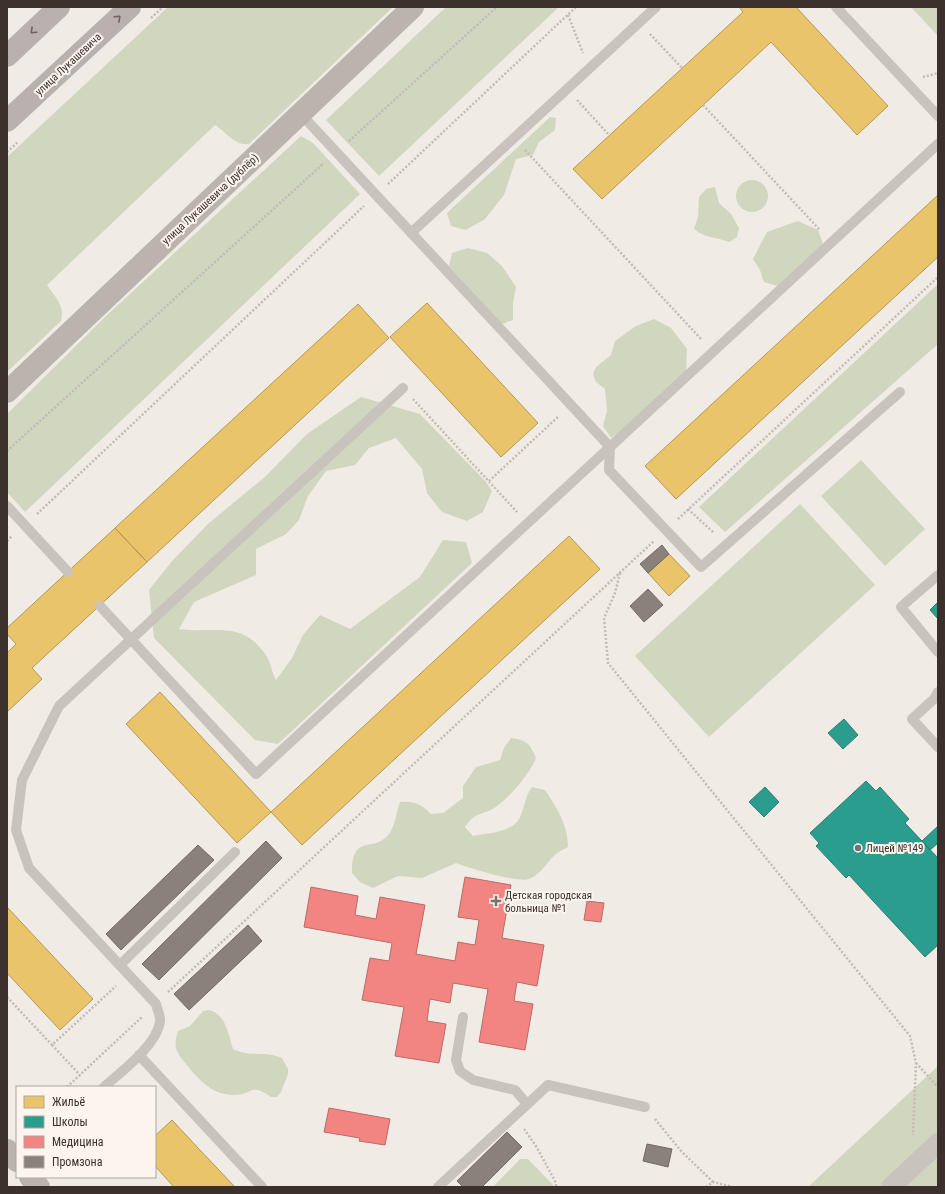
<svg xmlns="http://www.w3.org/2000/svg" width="945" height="1194" font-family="'Roboto Condensed',sans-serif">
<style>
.green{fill:#d1d6bf}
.homes{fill:#e9c46a;stroke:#b59857}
.schools{fill:#2a9d8f;stroke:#2f7c71}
.health{fill:#f28482;stroke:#bb6b68}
.industry{fill:#8a817c;stroke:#726964}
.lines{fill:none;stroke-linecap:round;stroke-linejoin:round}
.path{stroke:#c2bbb6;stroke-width:2.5;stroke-dasharray:2 2;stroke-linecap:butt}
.lane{stroke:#c9c3be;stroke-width:10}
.street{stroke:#c9c3be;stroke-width:20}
.secondary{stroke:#bab3ae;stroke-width:22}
.primary{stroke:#b8b1ad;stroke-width:22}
.oneway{stroke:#6d645f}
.poi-dot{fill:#7a716c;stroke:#fbf5ee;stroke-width:1.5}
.labels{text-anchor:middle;stroke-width:4;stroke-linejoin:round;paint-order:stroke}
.street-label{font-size:11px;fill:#3b302b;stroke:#fbf5ee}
.poi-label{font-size:11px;fill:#3b302b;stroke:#fbf5ee;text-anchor:start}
</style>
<rect width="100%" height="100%" fill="#f0ebe5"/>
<path class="green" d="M168,7H393L249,144C235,146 226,132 215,125L47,285C55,297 65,305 61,321L7,372V157Z
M446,7H559L379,176L326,120Z
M911,7H938V36Z
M550,117L556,118L555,130L539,142L533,155L516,159L504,195L485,219L466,230L451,226L447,213Z
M301,136L313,143L360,194L25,512L7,492V414L105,317Z
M736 196a16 16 0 1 1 32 0a16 16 0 1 1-32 0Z
M715,187L719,203L731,214L739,228L737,237L729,242C714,236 707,239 694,229L698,217L699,197L706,189Z
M798,221L818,230L823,244L778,286L764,282L760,270L753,259L767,232Z
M468,248L487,253L502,266L516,287L513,303V320L502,324L449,266L452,253Z
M938,284V344L725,532L699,507Z
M654,319L671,328L687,349L686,372L624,429L611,438L603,426L607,411L605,389L596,382L593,374L596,367L611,355L615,341L636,326Z
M361,397L420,414L486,482L492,491L483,512L467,521L442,512L427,493L422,469L396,438L369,448L355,465L326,471L308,496L299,520L286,534L256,549V575L194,602L179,629C216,634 243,619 267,657C271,664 272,673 276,680L292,658L303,635L320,615L350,629L420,577L443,540L466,542L472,563L278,744L255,740L154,638L149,590L173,560L209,523L266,476L307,434Z
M861,460L925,529L885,566L821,496Z
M800,504L875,585L709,737L635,656Z
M511,738C527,740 530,744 536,758C530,773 511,796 497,806C484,816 476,810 465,827L473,836C487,833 511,833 519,819C525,809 523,800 532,787L545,790C557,808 568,825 568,847C564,849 560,851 557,853C547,861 542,874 529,879C516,883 470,868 456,863L422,878L398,876L373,888L360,882L352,873C352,832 373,854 389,834C396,824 396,813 400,802C414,801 421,804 431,814L443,813L463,798V786L476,767L500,760L504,748Z
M209,1010C226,1014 228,1034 233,1049C251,1058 263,1050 282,1058L288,1069V1074L281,1092L277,1097H271C249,1082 254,1095 234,1095C212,1095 199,1080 186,1064C176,1052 173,1047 178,1031L190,1026L203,1011Z
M938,1066V1187H808Z
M520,1159H528L553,1185V1187H493Z"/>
<path class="homes" d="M739,7H796L888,106L857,135L771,42L602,199L573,169L743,12Z
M938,195V257L676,499L645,466Z
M427,303L538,423L501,457L390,337Z
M358,304L389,338L147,562L115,528Z
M115,528L147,562L32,668L42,679L7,712V653L16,644L7,634V628Z
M569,536L600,569L302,845L271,812L237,843L126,724L160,692L271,812Z
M669,554L690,576L669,596L648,573Z
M7,907L93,999L60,1030L7,973Z
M172,1120L199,1149L235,1187H174L155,1166V1136Z"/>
<path class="schools" d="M938,602V619L930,610Z
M844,719L858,735L843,749L828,733Z
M866,781L876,791L880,787L909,819L905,823L938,858V945L925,957L849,875L846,878L816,846L819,843L810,833Z
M765,787L779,802L764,817L749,802Z
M938,826V843L930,850L922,841Z"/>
<path class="health" d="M465,877L511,885L502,938L544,945L537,986L517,982L514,1001L533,1004L525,1050L479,1042L488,989L453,983L450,1003L430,999L427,1021L446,1024L439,1063L395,1056L404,1007L362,1000L370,958L389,961L392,943L304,927L311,887L358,896L355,915L376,919L380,897L425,905L416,954L455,961L458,942L475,945L479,920L458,917Z
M587,901L604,903L601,922L584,920Z
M329,1108L390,1119L385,1145L359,1141L360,1138L324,1132Z"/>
<path class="industry" d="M662,545L669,554L648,573L640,564Z
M648,589L663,605L644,622L630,606Z
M266,841L282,858L159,980L142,964Z
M198,845L214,860L121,950L106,934Z
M248,925L262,941L189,1010L174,994Z
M507,1132L522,1147L482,1187H463L457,1181Z
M647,1144L672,1149L668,1167L643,1161Z"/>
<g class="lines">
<path class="path" d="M568,15L583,53
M151,18L163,7
M650,34L682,68
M923,77L938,73
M577,100L609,135
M703,105L820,230
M349,141L497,7
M525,150L702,340
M7,152L18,142
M388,184L576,7
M413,399L517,512
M7,451L324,163
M489,481L559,416
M688,509L714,533
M37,514L364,206
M678,519L938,277
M7,541L12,536
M620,573L615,593L604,618L608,663L910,1036L916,1063L913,1135
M168,992L654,541
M7,999L8,998L52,1045L116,986
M52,1045L80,1075
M916,1063L938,1087
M67,1087L143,1016
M655,1119L681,1151L713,1182
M524,1129L536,1146L556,1183V1187
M706,1187L713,1182L733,1187"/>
<path class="lane" d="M836,7L938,116
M300,113L610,447L938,144
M411,233L656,7
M610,447L609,470L701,567L900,392
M7,506L68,572
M938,575L901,607L938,652
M100,606L256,774L610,447
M938,692L934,699L912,719L938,747
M120,965L235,852
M463,1017L456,1060L460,1071L473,1080L515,1090L527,1104
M139,1055L262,1187
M104,1087C122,1071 156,1046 160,1022C161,1017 157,1009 156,1004L29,868L16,830L22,780L59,706L403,388
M438,1187L548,1085L645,1107"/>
<path class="street" d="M891,1187L938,1143"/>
<path class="secondary" d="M7,392L413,7
M7,1150L17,1161
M30,1177L39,1187"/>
<path class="primary" d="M7,56L59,7
M7,121L130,7"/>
</g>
<defs><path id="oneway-chevron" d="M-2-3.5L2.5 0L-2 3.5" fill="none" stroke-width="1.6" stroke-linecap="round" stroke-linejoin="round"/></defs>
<g class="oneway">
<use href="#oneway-chevron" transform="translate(118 18) rotate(-43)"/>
<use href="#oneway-chevron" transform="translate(33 31) rotate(137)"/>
</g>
<g class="poi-dot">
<circle cx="858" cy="848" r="4"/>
<path d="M494 895h4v4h4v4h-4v4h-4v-4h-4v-4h4z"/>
</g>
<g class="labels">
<g class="street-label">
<text transform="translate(68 64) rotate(-43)" y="4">улица Лукашевича</text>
<text transform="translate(210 199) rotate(-43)" y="4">улица Лукашевича (дублёр)</text>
</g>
<g class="poi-label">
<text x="866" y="852">Лицей №149</text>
<text x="505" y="899">Детская городская<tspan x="505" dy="13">больница №1</tspan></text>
</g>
</g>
<rect width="945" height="1194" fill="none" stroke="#3b302b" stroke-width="16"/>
<rect x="16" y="1086" width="140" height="92" fill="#fbf5ee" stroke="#aea6a0"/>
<rect x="24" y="1096" width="20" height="12" fill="#e9c46a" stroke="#aea6a0"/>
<text x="52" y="1106" font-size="12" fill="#3b302b">Жильё</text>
<rect x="24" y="1116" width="20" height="12" fill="#2a9d8f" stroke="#aea6a0"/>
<text x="52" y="1126" font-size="12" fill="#3b302b">Школы</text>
<rect x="24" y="1136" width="20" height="12" fill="#f28482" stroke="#aea6a0"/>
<text x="52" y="1146" font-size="12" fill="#3b302b">Медицина</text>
<rect x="24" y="1156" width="20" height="12" fill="#8a817c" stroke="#aea6a0"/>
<text x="52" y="1166" font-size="12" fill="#3b302b">Промзона</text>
</svg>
